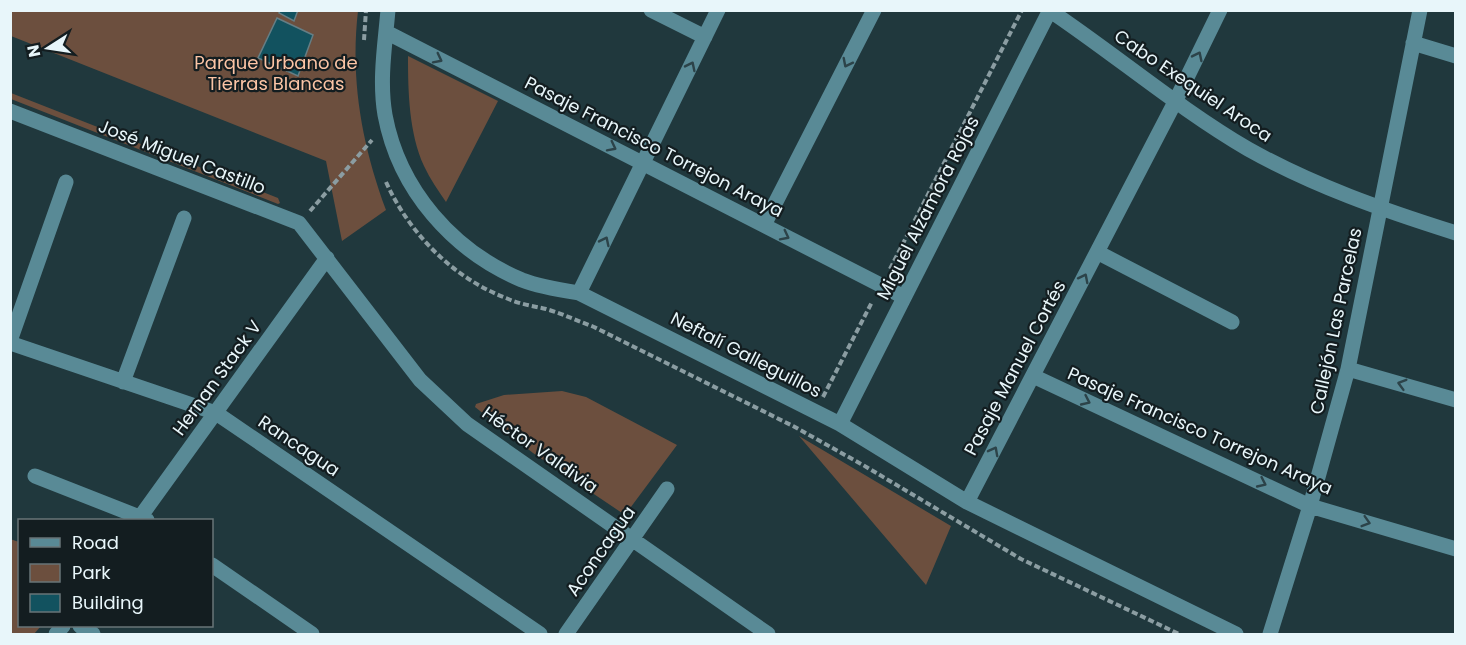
<svg xmlns="http://www.w3.org/2000/svg" width="1466" height="645" font-family="Poppins,sans-serif">
<style>
.green{fill:#6c4f3e}
.building{fill:#12525f;stroke:#657e85;stroke-width:1.5}
.lines{fill:none;stroke-linecap:round;stroke-linejoin:round}
.path{stroke:#8b9da2;stroke-width:4;stroke-dasharray:6 3;stroke-linecap:butt}
.minor{stroke:#598a96;stroke-width:15}
.oneway{stroke:#2c4349}
.labels{text-anchor:middle;stroke-width:4.5;stroke-linejoin:round;paint-order:stroke}
.park-label{font-size:18px;fill:#fbc4a5;stroke:#131d20}
.street-label{font-size:18px;fill:#e8f6fa;stroke:#131d20}
</style>
<rect width="100%" height="100%" fill="#20383d"/>
<path class="green" d="M10,11H358C350,80 362,145 386,210L342,241L326,161L11,36Z
M408,56L498,101L446,202C438,190 430,179 424,166C409,133 408,92 408,56Z
M11,93L278,198L280,203L278,204L11,99Z
M562,391L586,397L677,445L625,515L533,453L475,407L476,404L504,395Z
M799,436L951,526L926,585Z
M10,539L19,542L20,626H41L34,634H11Z"/>
<path class="building" d="M280,10H298L294,21L279,13Z
M277,18L313,35L298,76L258,58Z"/>
<g class="lines">
<path class="path" d="M364,40L366,10
M386,182C409,233 453,278 506,298C519,304 533,306 546,309C563,314 578,321 594,327L793,426L863,465L1021,559L1179,634
M310,211L372,140
M890,269L1022,10
M823,397L872,302"/>
<path class="minor" d="M388,10C385,45 379,80 385,115C399,190 453,251 522,280C540,287 560,290 579,293L840,424L967,502L1236,634
M651,10L705,37
M1049,10C1116,55 1178,108 1248,149C1314,186 1383,210 1456,233
M386,32L904,297
M1413,43L1456,56
M10,111L299,223L420,380L467,424L768,634
M764,225L874,10
M1097,252L1232,322
M579,293L718,10
M10,341L66,182
M10,343L216,413L540,634
M1348,369L1456,400
M1033,376L1310,506L1456,549
M123,382L184,218
M840,424L1050,10
M35,476L147,520
M967,502L1175,102L1220,10
M138,520L327,258
M212,565L312,634
M80,626L93,634
M56,634L63,626
M566,634L667,489
M1270,634L1310,506L1348,369L1420,10"/>
</g>
<defs><path id="oneway-chevron" d="M-2-3.5L2.5 0L-2 3.5" fill="none" stroke-width="1.6" stroke-linecap="round" stroke-linejoin="round" transform="scale(1.5)"/></defs>
<g class="oneway">
<use href="#oneway-chevron" transform="translate(1198 56) rotate(-64)"/>
<use href="#oneway-chevron" transform="translate(438 59) rotate(27)"/>
<use href="#oneway-chevron" transform="translate(847 63) rotate(117)"/>
<use href="#oneway-chevron" transform="translate(691 66) rotate(-64)"/>
<use href="#oneway-chevron" transform="translate(612 147) rotate(27)"/>
<use href="#oneway-chevron" transform="translate(785 236) rotate(27)"/>
<use href="#oneway-chevron" transform="translate(605 241) rotate(-64)"/>
<use href="#oneway-chevron" transform="translate(1084 278) rotate(-63)"/>
<use href="#oneway-chevron" transform="translate(1402 384) rotate(-164)"/>
<use href="#oneway-chevron" transform="translate(1086 401) rotate(25)"/>
<use href="#oneway-chevron" transform="translate(994 451) rotate(-62)"/>
<use href="#oneway-chevron" transform="translate(1262 483) rotate(25)"/>
<use href="#oneway-chevron" transform="translate(1366 522) rotate(17)"/>
</g>
<g class="labels">
<g class="park-label">
<text x="276" y="69">Parque Urbano de<tspan x="276" dy="21">Tierras Blancas</tspan></text>
</g>
<g class="street-label">
<text transform="translate(1193 86) rotate(34)" y="6">Cabo Exequiel Aroca</text>
<text transform="translate(654 147) rotate(27)" y="6">Pasaje Francisco Torrejon Araya</text>
<text transform="translate(182 157) rotate(21)" y="6">José Miguel Castillo</text>
<text transform="translate(928 208) rotate(-63)" y="6">Miguel Alzamora Rojas</text>
<text transform="translate(1336 321) rotate(-78)" y="6">Callejón Las Parcelas</text>
<text transform="translate(746 355) rotate(27)" y="6">Neftalí Galleguillos</text>
<text transform="translate(1015 368) rotate(-62)" y="6">Pasaje Manuel Cortés</text>
<text transform="translate(217 378) rotate(-54)" y="6">Hernan Stack V</text>
<text transform="translate(1200 431) rotate(24)" y="6">Pasaje Francisco Torrejon Araya</text>
<text transform="translate(299 446) rotate(34)" y="6">Rancagua</text>
<text transform="translate(540 450) rotate(35)" y="6">Héctor Valdivia</text>
<text transform="translate(601 551) rotate(-55)" y="6">Aconcagua</text>
</g>
</g>
<rect width="1466" height="645" fill="none" stroke="#e8f6fa" stroke-width="24"/>
<rect x="18" y="519" width="195" height="108" fill="#131d20" stroke="#687477" stroke-width="1.5"/>
<rect x="30" y="538" width="30" height="9" fill="#598a96" stroke="#687477" stroke-width="1.5"/>
<text x="72" y="549" font-size="18" fill="#e8f6fa">Road</text>
<rect x="30" y="564" width="30" height="18" fill="#6c4f3e" stroke="#687477" stroke-width="1.5"/>
<text x="72" y="579" font-size="18" fill="#e8f6fa">Park</text>
<rect x="30" y="594" width="30" height="18" fill="#12525f" stroke="#687477" stroke-width="1.5"/>
<text x="72" y="609" font-size="18" fill="#e8f6fa">Building</text>
<g transform="translate(48 48) rotate(258)" stroke="#131d20" stroke-width="4.5" paint-order="stroke">
<path d="M0-4.5L10 22L0 15L-10 22Z" fill="#e8f6fa"/>
<text y="-9" font-size="16" font-weight="bold" text-anchor="middle" fill="#e8f6fa">N</text>
</g>
</svg>
